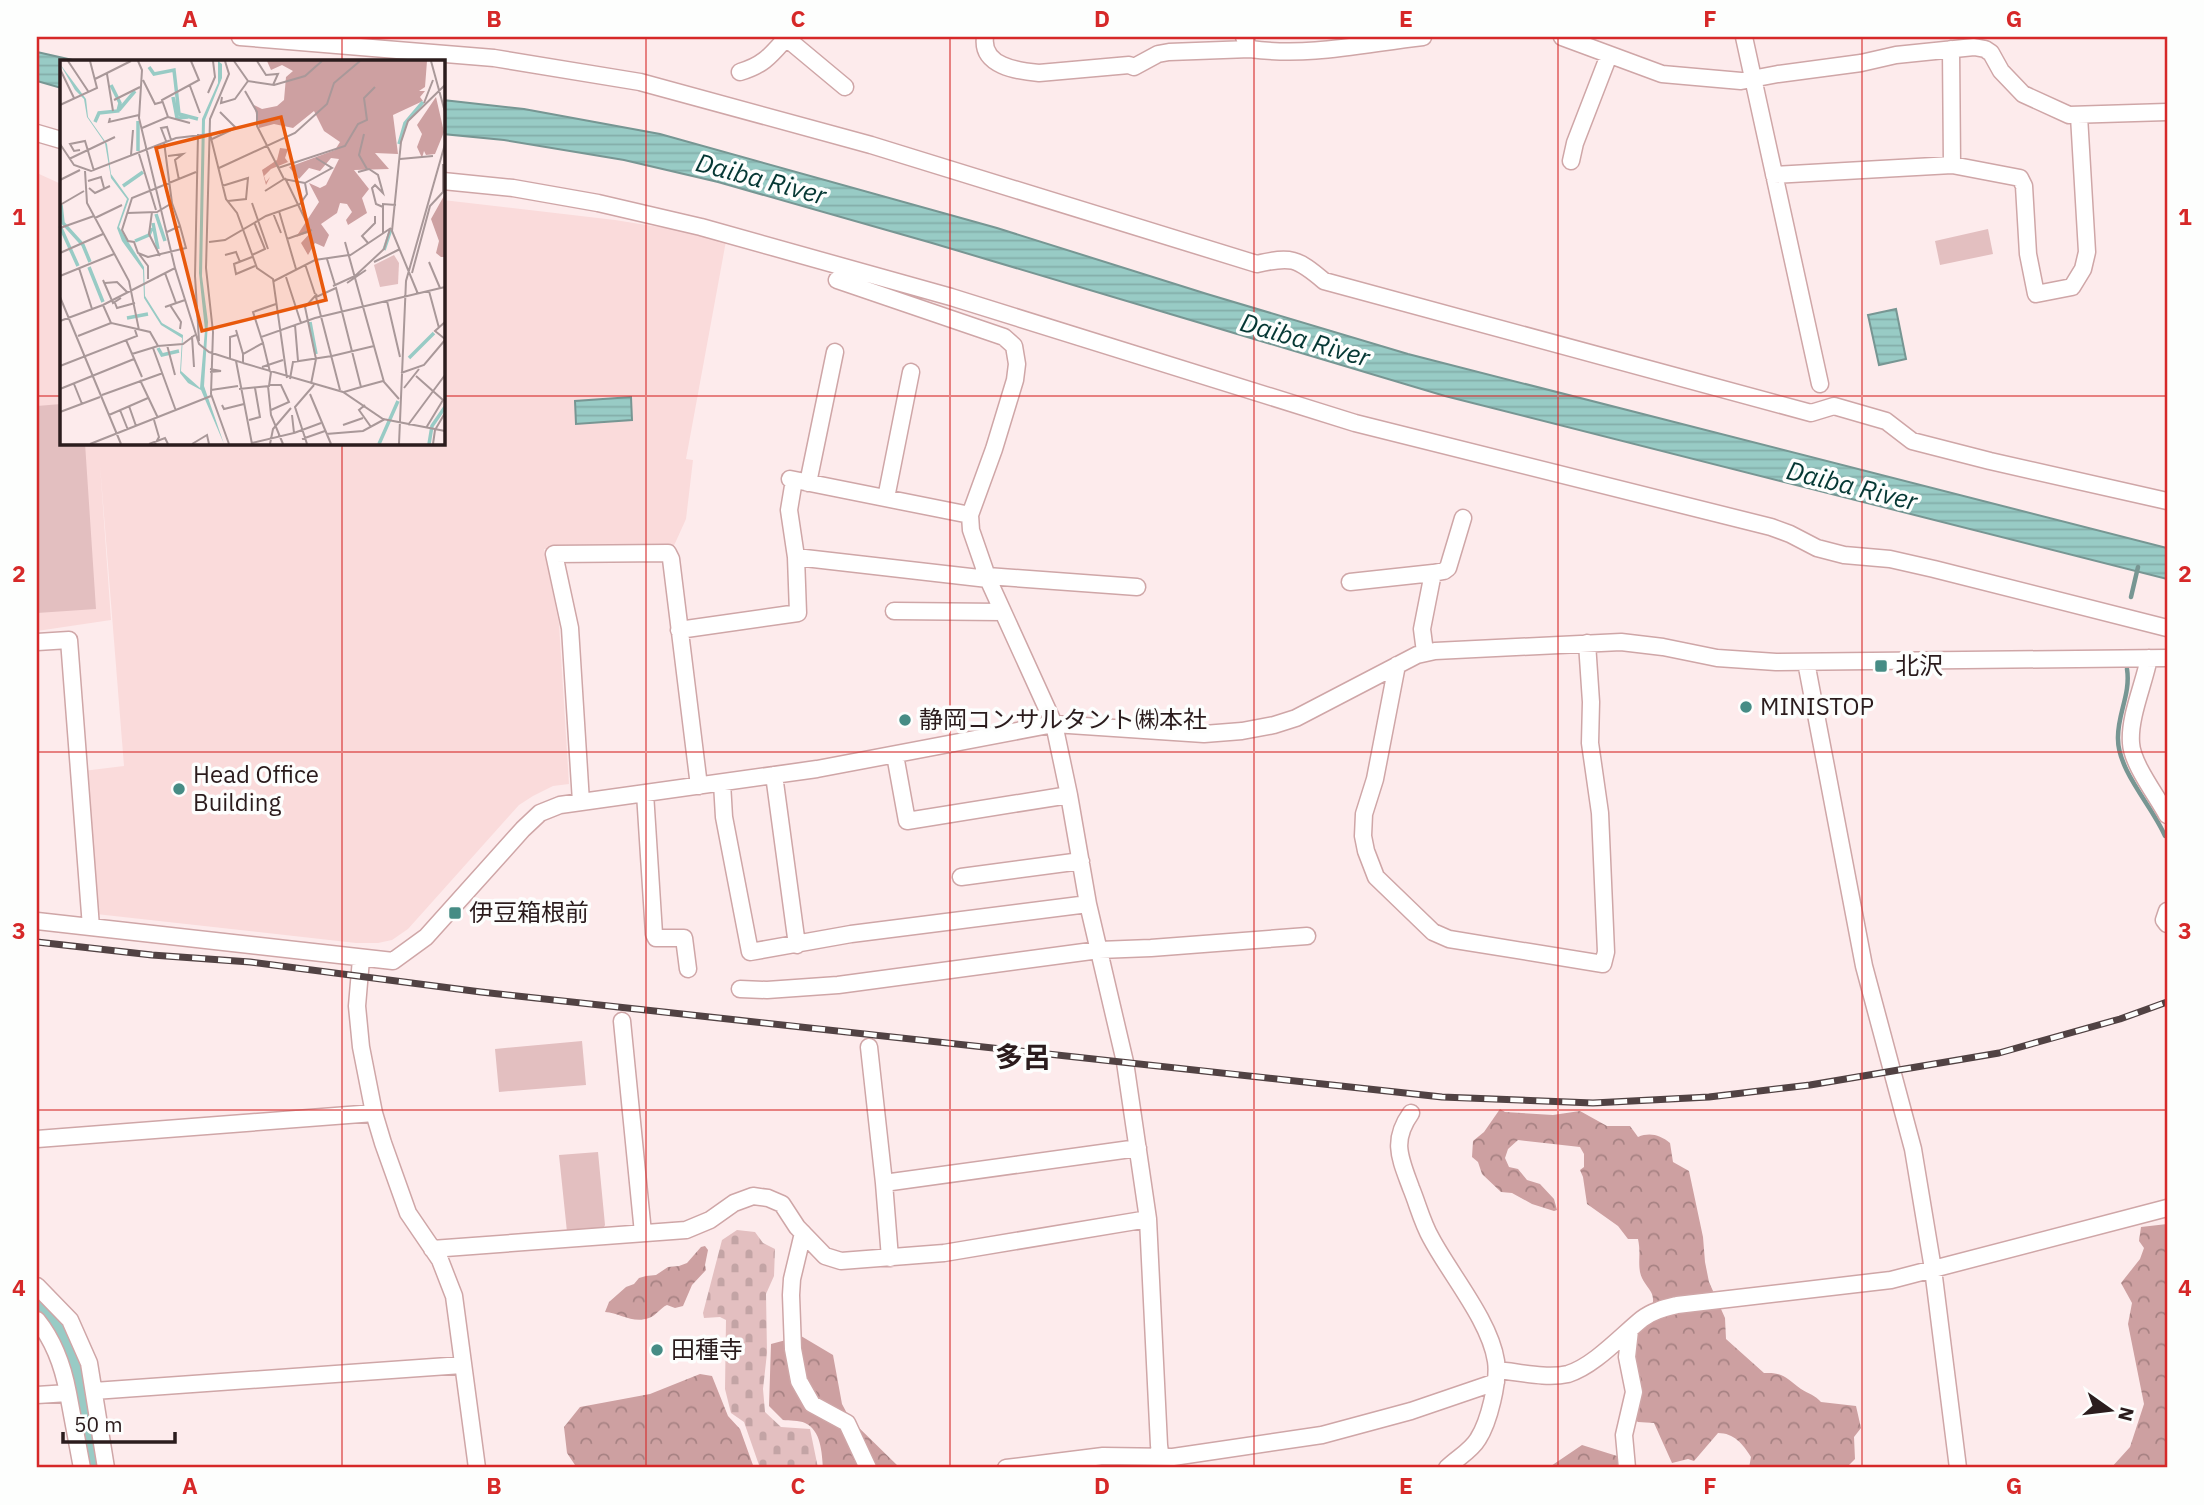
<svg xmlns="http://www.w3.org/2000/svg" width="2204" height="1505" font-family="'IBM Plex Sans','Noto Sans JP',sans-serif">
<style>
.built{fill:#fadbdb}
.grass{fill:#e3bfc0}
.forest{fill:url(#forest-crowns)}
.cemetery{fill:url(#cemetery-stones)}
.water{fill:url(#water-rules);stroke:#779693;stroke-width:2}
.lines{fill:none;stroke-linecap:round;stroke-linejoin:round}
.stream{stroke:#779693;stroke-width:4.5}
.river{stroke:#98cbc5;stroke-width:26}
.minor-casing{stroke:#cfa6a7;stroke-width:19}
.minor{stroke:#fff;stroke-width:16}
.rail-casing{stroke:#514243;stroke-width:7}
.rail{stroke:#fdfefd;stroke-width:4.5;stroke-dasharray:13;stroke-linecap:butt}
.grid{fill:none;stroke:#d62828;stroke-width:2;stroke-opacity:0.55}
.poi-dot{fill:#468c85;stroke:#fdfefd;stroke-width:2.5}
.labels{text-anchor:middle;stroke-width:7;stroke-linejoin:round;paint-order:stroke}
.poi-label{font-size:24px;fill:#2b1c1d;stroke:#fdfefd;text-anchor:start}
.water-label{font-size:26px;font-style:italic;fill:#043733;stroke:#fdfefd}
.quarter-label{font-size:28px;font-weight:bold;fill:#2b1c1d;stroke:#fdfefd}
.inset-river{fill:none;stroke:#98cbc5;stroke-width:3.5}
.inset-road{fill:none;stroke:#a99899;stroke-width:2}
.view{fill:#e8590c;fill-opacity:0.15;stroke:#e8590c;stroke-width:3.5}
.inset-edge{fill:none;stroke:#2b1c1d;stroke-width:3.5}
.neatline{fill:none;stroke:#d62828;stroke-width:2.5}
.grid-label{font-size:23px;text-anchor:middle;font-weight:bold;fill:#d62828}
</style>
<defs>
<pattern id="forest-crowns" width="20" height="18" patternUnits="userSpaceOnUse" patternTransform="scale(1.75)"><rect width="20" height="18" fill="#cda0a1"/><path d="M2 6a3 3 0 1 1 6 0M12 15a3 3 0 1 1 6 0" fill="none" stroke="#a78283"/></pattern>
<pattern id="cemetery-stones" width="16" height="16" patternUnits="userSpaceOnUse" patternTransform="scale(1.75)"><rect width="16" height="16" fill="#e3bfc0"/><path d="M2 7V4a2 2 0 0 1 4 0v3zM10 15v-3a2 2 0 0 1 4 0v3z" fill="#c3a4a5"/></pattern>
<pattern id="water-rules" width="6" height="5" patternUnits="userSpaceOnUse" patternTransform="scale(1.75)"><rect width="6" height="5" fill="#98cbc5"/><path d="M0 2.5h6" fill="none" stroke="#83aea9"/></pattern>
</defs>
<rect width="100%" height="100%" fill="#fdebec"/>
<path class="built" d="M37,173L61,184V443H443V200L615,220L690,232L726,241L686,459L693,460L686,519L672,550L544,549L559,624L569,784L553,786L533,796L519,805L408,929L392,940L378,943H356L96,914L83,771L124,766L100,465L111,620L37,631Z"/>
<path class="grass" d="M1988,229L1993,254L1940,265L1935,241Z
M61,404V443H85L96,609L37,613V406Z
M582,1041L586,1085L499,1092L495,1049Z
M598,1152L605,1225L603,1229L567,1232L559,1155Z"/>
<path class="forest" d="M1500,1109L1505,1112L1553,1115L1580,1111L1607,1126H1630L1638,1137C1650,1132 1660,1135 1670,1143L1673,1162L1689,1171L1703,1237L1705,1262L1709,1282L1725,1318L1726,1339L1764,1373C1784,1372 1786,1378 1801,1389C1809,1394 1815,1395 1821,1402L1856,1406L1861,1428L1854,1437L1855,1459L1846,1468H1749L1751,1457C1743,1444 1734,1433 1718,1433L1694,1461L1688,1459L1672,1463L1654,1423L1638,1422L1632,1418L1641,1392L1634,1362L1632,1335C1642,1325 1659,1307 1651,1292C1647,1285 1642,1281 1640,1272C1638,1260 1641,1253 1638,1239H1628L1618,1226L1587,1204L1583,1177L1580,1170L1584,1167V1154L1580,1147L1518,1140L1508,1149L1505,1158L1509,1167L1518,1169L1527,1180L1540,1184L1554,1199L1557,1210L1554,1211L1532,1204L1512,1193L1501,1192L1482,1174L1478,1162L1472,1157L1473,1141L1484,1132Z
M2167,1224V1468H2111L2130,1447L2144,1404L2128,1324L2132,1303L2121,1283L2140,1259L2144,1248L2139,1241L2141,1227Z
M705,1246L708,1250L705,1265L706,1270L692,1285L683,1306L675,1308L667,1305C660,1308 657,1315 649,1318C633,1324 620,1313 605,1312L609,1302L626,1287L634,1284L639,1278L646,1276L656,1275L668,1267L679,1266L687,1263L701,1247Z
M801,1336L833,1355L842,1404L850,1419L900,1468H823C822,1453 821,1430 805,1423C799,1420 789,1421 783,1420L769,1406L771,1344Z
M700,1374L712,1376L728,1416L740,1429L754,1468H577L567,1453L564,1427L580,1407L650,1394Z
M1582,1445L1617,1456L1618,1468H1548Z"/>
<path class="cemetery" d="M737,1230L755,1232L763,1243L775,1249L774,1276L766,1294L767,1353L763,1389L765,1412L781,1427L810,1429L818,1468H760L744,1422L731,1413L725,1389L726,1320L720,1317L704,1318L703,1313L722,1240Z"/>
<path class="water" d="M37,52L77,61H61V88L37,81Z
M443,100L524,109L660,134L997,228L1207,294L1408,354L2167,548V579L1445,396L932,243L718,182L624,160L504,140L443,134Z
M1896,309L1906,359L1879,365L1868,315Z
M631,397L632,420L576,424L575,401Z"/>
<g class="lines">
<path class="stream" d="M2131,597L2138,567
M2127,669C2131,694 2117,715 2118,739C2118,771 2153,807 2165,836"/>
<path class="river" d="M37,1303L61,1334L77,1377L92,1468"/>
<defs>
<path id="minor" d="M240,37L494,58L640,82L871,145L1257,264C1291,256 1297,258 1324,281L1811,413L1834,406L1886,421L1912,441L1990,461L2167,501
M785,37L845,87
M985,37C981,66 1017,71 1039,73L1129,65L1134,67L1158,54L1169,52L1250,49
M1244,37L1250,49C1311,57 1362,44 1423,37
M1562,37L1662,74L1741,81L1778,74L1861,63L1896,55L1974,47L1985,49L1991,53L2001,71L2023,94L2069,115L2167,112
M1744,37L1820,384
M1951,49L1952,165
M740,72C764,65 771,55 787,37
M37,133L61,140
M1571,161L1575,143L1609,55
M1774,175L1952,165L2020,178L2024,186L2028,254L2036,294L2072,287L2083,269L2087,252L2079,116
M443,181L513,188L598,203L701,227L951,297L1355,423L1771,527L1790,534L1817,548L1844,555L1890,559L1934,569L2167,628
M837,280L1004,337L1014,346L1017,364L1015,380L994,449L970,515L971,530L988,579L1054,724L1069,795L1088,904L1125,1062L1148,1219L1159,1445L1162,1468
M790,479L970,515
M808,483L835,352
M886,498L911,372
M796,557L988,579
M987,576L1137,587
M1350,582L1433,573
M894,611L1003,612
M679,630L798,613L796,557L789,510L794,480
M37,642L69,640L91,927
M1425,652L1422,629L1433,573L1444,571L1448,568L1463,518
M2149,658C2144,684 2129,717 2131,743C2132,764 2157,796 2167,815
M1806,662L1864,966L1913,1149L1933,1269L1958,1468
M1397,665L1375,779L1364,814L1363,836L1366,851L1376,877L1433,932L1449,939L1603,964L1606,952L1600,813L1590,743L1591,702L1587,643
M895,755L907,821L1069,795
M774,775L797,945
M722,783L724,817L750,952L851,934L1088,904
M645,793L654,934L656,938H684L688,969
M581,802L570,628L554,554L668,553L671,559L699,786
M961,877L1081,861
M2167,911L2164,920L2167,924
M37,921L393,961L426,937L523,829L540,813L560,805L817,769L1054,724L1204,734L1242,731L1274,725L1296,718L1417,655L1435,651L1621,642L1663,647L1717,658L1776,662L2167,658
M361,959L357,1006L361,1047L374,1113L383,1143L408,1213L440,1260L454,1296L477,1468
M740,989L767,990L838,985L1099,950L1151,948L1307,936
M622,1021L643,1233
M869,1047L884,1183L890,1258
M1411,1113C1391,1141 1400,1158 1411,1188C1418,1205 1422,1222 1431,1238C1450,1274 1490,1321 1496,1361C1499,1381 1489,1422 1478,1439C1471,1451 1457,1458 1447,1468
M37,1139L374,1113
M884,1183L1138,1148
M803,1233L792,1279L791,1295L793,1349L799,1381L812,1404L847,1423L868,1468
M432,1249L686,1230L710,1220L734,1203L753,1196L768,1198L782,1204L797,1227L825,1256L841,1261L944,1253L1148,1219
M37,1286L70,1320L89,1363L106,1468
M37,1320C54,1341 63,1366 68,1393
M1497,1370C1519,1372 1546,1379 1568,1374C1594,1366 1621,1336 1642,1319C1652,1311 1665,1308 1677,1305L1891,1280L2167,1208
M94,1391L462,1365
M37,1395L68,1393L82,1468
M1006,1468L1103,1456L1173,1457L1322,1435L1411,1411L1496,1382
M1627,1468L1624,1435L1634,1392L1627,1357L1630,1330"/>
</defs>
<use href="#minor" class="minor-casing"/>
<use href="#minor" class="minor"/>
<defs>
<path id="rail" d="M37,942L152,955L250,962L481,992L1442,1097L1593,1103L1709,1097L1810,1085L1999,1053L2120,1019L2167,1002"/>
</defs>
<use href="#rail" class="rail-casing"/>
<use href="#rail" class="rail"/>
</g>
<path class="grid" d="M342,37V61M646,37V1468M950,37V1468M1254,37V1468M1558,37V1468M1862,37V1468M37,396H61M443,396H2167M342,443V1468M37,752H2167M37,1110H2167"/>
<g class="poi-dot">
<rect x="1874" y="659" width="14" height="14" rx="3.5"/>
<circle cx="1746" cy="707" r="7"/>
<circle cx="905" cy="720" r="7"/>
<circle cx="179" cy="789" r="7"/>
<rect x="448" y="906" width="14" height="14" rx="3.5"/>
<circle cx="657" cy="1350" r="7"/>
</g>
<g class="labels">
<g class="poi-label">
<text x="1895" y="674">北沢</text>
<text x="1760" y="715">MINISTOP</text>
<text x="919" y="728">静岡コンサルタント㈱本社</text>
<text x="193" y="783">Head Office<tspan x="193" dy="28">Building</tspan></text>
<text x="469" y="921">伊豆箱根前</text>
<text x="671" y="1358">田種寺</text>
</g>
<g class="water-label">
<text transform="translate(761 179) rotate(15)" y="9">Daiba River</text>
<text transform="translate(1305 340) rotate(16)" y="9">Daiba River</text>
<text transform="translate(1852 486) rotate(14)" y="9">Daiba River</text>
</g>
<g class="quarter-label">
<text x="1023" y="1067">多呂</text>
</g>
</g>
<g transform="translate(60 60)">
<rect width="385" height="385" fill="#fdebec"/>
<path d="M334,195L339,203L338,224L320,227L314,205Z" fill="#e3bfc0"/>
<path d="M207,1H367L365,27L359,31H365L360,37L363,41L333,55L338,94L315,93L329,109L294,110L309,129L302,138L307,153L288,165L286,160L292,152L287,144L280,143L277,153L261,164L269,175L264,187L255,183L248,195L241,183L251,172L236,177L259,142L249,123L260,128L266,125L279,99L271,98L260,111L249,108L239,119L229,107L275,90L280,82L264,71L254,51L233,68L214,64L199,68L194,45L202,49L217,46L224,40L226,17L233,11L222,5L211,10ZM376,37L384,72L375,94L366,95L364,91L362,98L357,87L362,74L357,65ZM220,88L228,89L225,98L228,102L211,109L204,116L206,122L210,117L206,125L202,110L217,100ZM385,134V197H381L376,193L379,181L371,159Z" fill="#cda0a1"/>
<path d="M158,1L162,4V18L145,60L142,216L148,262L144,326L164,384L141,330L128,323L120,313L122,278L101,265L84,238L83,210L62,181L57,168L67,139L51,118L45,83L27,57L24,39L15,30L0,4L26,39L28,57L47,84L51,114L69,139L59,167L84,207L85,236L102,263L123,275L121,311L140,328L145,270L139,213L142,59L158,23Z" fill="#98cbc5"/>
<path class="inset-river" d="M89,7L94,14L114,10L119,54L138,59M113,37L117,58L128,57M59,50L75,31M35,62L39,53L58,51L60,43L51,25M339,84L345,63L363,42M78,91V61M63,126L83,112M1,145L3,163L23,185L30,202M96,154L105,181M93,163L98,189M0,166L18,206M75,181L89,175L92,168M324,190L331,169M29,207L43,242M67,258L88,254M250,262L256,294M98,288L102,295L119,291M349,298L374,273M319,384L338,341M369,384L372,366L385,347"/>
<path class="inset-road" d="M8,1L28,31M78,1L82,10L79,58L115,208M165,1L169,14L150,59L146,208L153,272L151,334L169,384M174,1L188,21M197,1L206,15L218,14L213,25M371,1L385,52M0,9L14,38M47,14L53,51M35,19L71,1M83,20L95,44L102,42M130,26L140,53M185,31L197,52V66L224,119M148,33L155,17L153,1M162,37L161,43L175,39L188,21L214,25L245,16L262,1M54,40L80,27M364,43L373,20M0,45L37,28L30,1M108,57L130,63M50,58L49,62L79,55M82,68L108,57L102,40L139,20L131,1M138,74L135,216L139,281M150,74L166,139L177,153L197,208L213,219L227,318M304,74L299,95L307,109M152,79L176,68L160,52M106,81L101,68L107,67L111,80M0,84L14,105L31,111L116,78L150,74M20,90L14,91L10,84L25,81L34,111M79,94L96,150M71,95L73,70M108,96L123,94L115,100L119,120M9,99L55,77M340,99L373,96M159,108L235,73L267,44L274,23L300,1M218,108L285,86L298,64L307,60L304,38L315,27M25,111L27,143L69,221L79,270M298,112L309,109L318,115L323,133L315,125L312,128L316,144L323,147M225,118L246,161M0,120L20,110M28,121L41,117L44,128M162,126L188,118L186,139L168,141M29,128L35,133L50,126M205,131L224,119L245,123M192,143L208,189M0,145L24,131M219,151L236,209M92,152L89,174L100,196M67,153L97,152L112,143L104,82M213,153L221,173M35,158L62,145M0,168L34,156M107,172L120,166L112,143M323,173V144L336,145M227,179L252,170M149,182L165,180L206,156L240,144L247,134L245,123L272,108L256,98M285,182L324,322L339,339M308,183L302,176L315,163V156M0,193L43,174M79,194L88,206V219M165,195L176,192L180,202M192,195L205,189L194,162M289,196L331,168M88,197L78,193L74,182L68,181L62,170L72,138L136,112M88,197L126,188L120,166M192,197L174,204L176,214L195,206M267,199L275,225M314,202L340,189M369,202L380,228M245,204L255,234M19,208L32,249M105,213L116,243M352,213L370,146L383,132V104M0,216L54,194M226,217L241,263M43,220L53,243L61,238M214,221L255,200L289,195M45,223L57,222L67,232M287,223L306,210M273,226L295,216L324,189L330,169M369,231L379,268M358,234L332,171L341,82L348,61L385,25M0,237L61,384M327,241L340,297M55,243L57,248L75,243M43,245L51,263L90,272L98,286L123,284L135,275M110,245L121,262L120,269M105,247L125,240M0,261L43,245L115,208L139,284L149,292L183,303V294L203,283L201,277L255,258L385,227M235,265L238,301M176,270L183,294M18,276L51,263M132,276L134,307M201,277L193,252L216,244M385,279L375,271L385,262M66,280L82,317M203,283L210,312M107,285L115,315M93,288L116,351M72,294L98,286M272,296L314,286M170,299V277L177,275M176,301L192,384M183,303L283,332L323,359L385,371M0,306L77,276L75,270M202,307L223,300M150,312L161,311L150,309M341,313L364,305L385,280M356,316L383,340L366,368M230,319L233,302L272,296M80,320L98,358M14,324L22,344M251,324L256,299L245,247L257,234M209,325H221L229,342L211,350M208,326L211,355L223,384M301,327L323,321M344,328L359,309M0,329L74,299M179,329L209,326L211,312M151,330L178,326M280,330L256,237L276,228L301,327L284,332M250,334L271,384M42,335L103,313M162,345L164,349L184,344M305,345L299,350L311,367M69,346L76,366M60,350L68,370M0,352L40,337M49,355L88,338M94,360L99,377L95,384M189,360L200,357L195,328M283,365L303,358M348,365L385,315M234,373L261,363M266,374L303,371L325,359M242,379L265,371M192,383L234,373L232,355M30,384L151,336M89,384L105,378L108,384M132,384L147,375L149,384M210,384L213,369L231,348M247,384L235,347L254,325M339,384L346,221L385,84M373,384L375,370L385,353"/>
<path class="view" d="M221,57L266,240L142,271L96,88Z"/>
<rect width="385" height="385" class="inset-edge"/>
</g>
<rect width="2204" height="1505" fill="none" stroke="#fdfefd" stroke-width="77"/>
<g transform="translate(2110 1410) rotate(104)" stroke="#fdfefd" stroke-width="5" paint-order="stroke">
<path d="M0-5L12 26L0 18L-12 26Z" fill="#2b1c1d"/>
<text y="-10" font-size="19" font-weight="bold" text-anchor="middle" fill="#2b1c1d">N</text>
</g>
<path d="M63 1432v10h112v-10" fill="none" stroke="#2b1c1d" stroke-width="3.5"/>
<text x="74" y="1432" font-size="21" fill="#2b1c1d" stroke="#fdfefd" stroke-width="5" paint-order="stroke">50 m</text>
<rect x="38" y="38" width="2128" height="1428" class="neatline"/>
<g class="grid-label">
<text x="190" y="27">A</text>
<text x="494" y="27">B</text>
<text x="798" y="27">C</text>
<text x="1102" y="27">D</text>
<text x="1406" y="27">E</text>
<text x="1710" y="27">F</text>
<text x="2014" y="27">G</text>
<text x="19" y="225">1</text>
<text x="2185" y="225">1</text>
<text x="19" y="582">2</text>
<text x="2185" y="582">2</text>
<text x="19" y="939">3</text>
<text x="2185" y="939">3</text>
<text x="19" y="1296">4</text>
<text x="2185" y="1296">4</text>
<text x="190" y="1494">A</text>
<text x="494" y="1494">B</text>
<text x="798" y="1494">C</text>
<text x="1102" y="1494">D</text>
<text x="1406" y="1494">E</text>
<text x="1710" y="1494">F</text>
<text x="2014" y="1494">G</text>
</g>
</svg>
